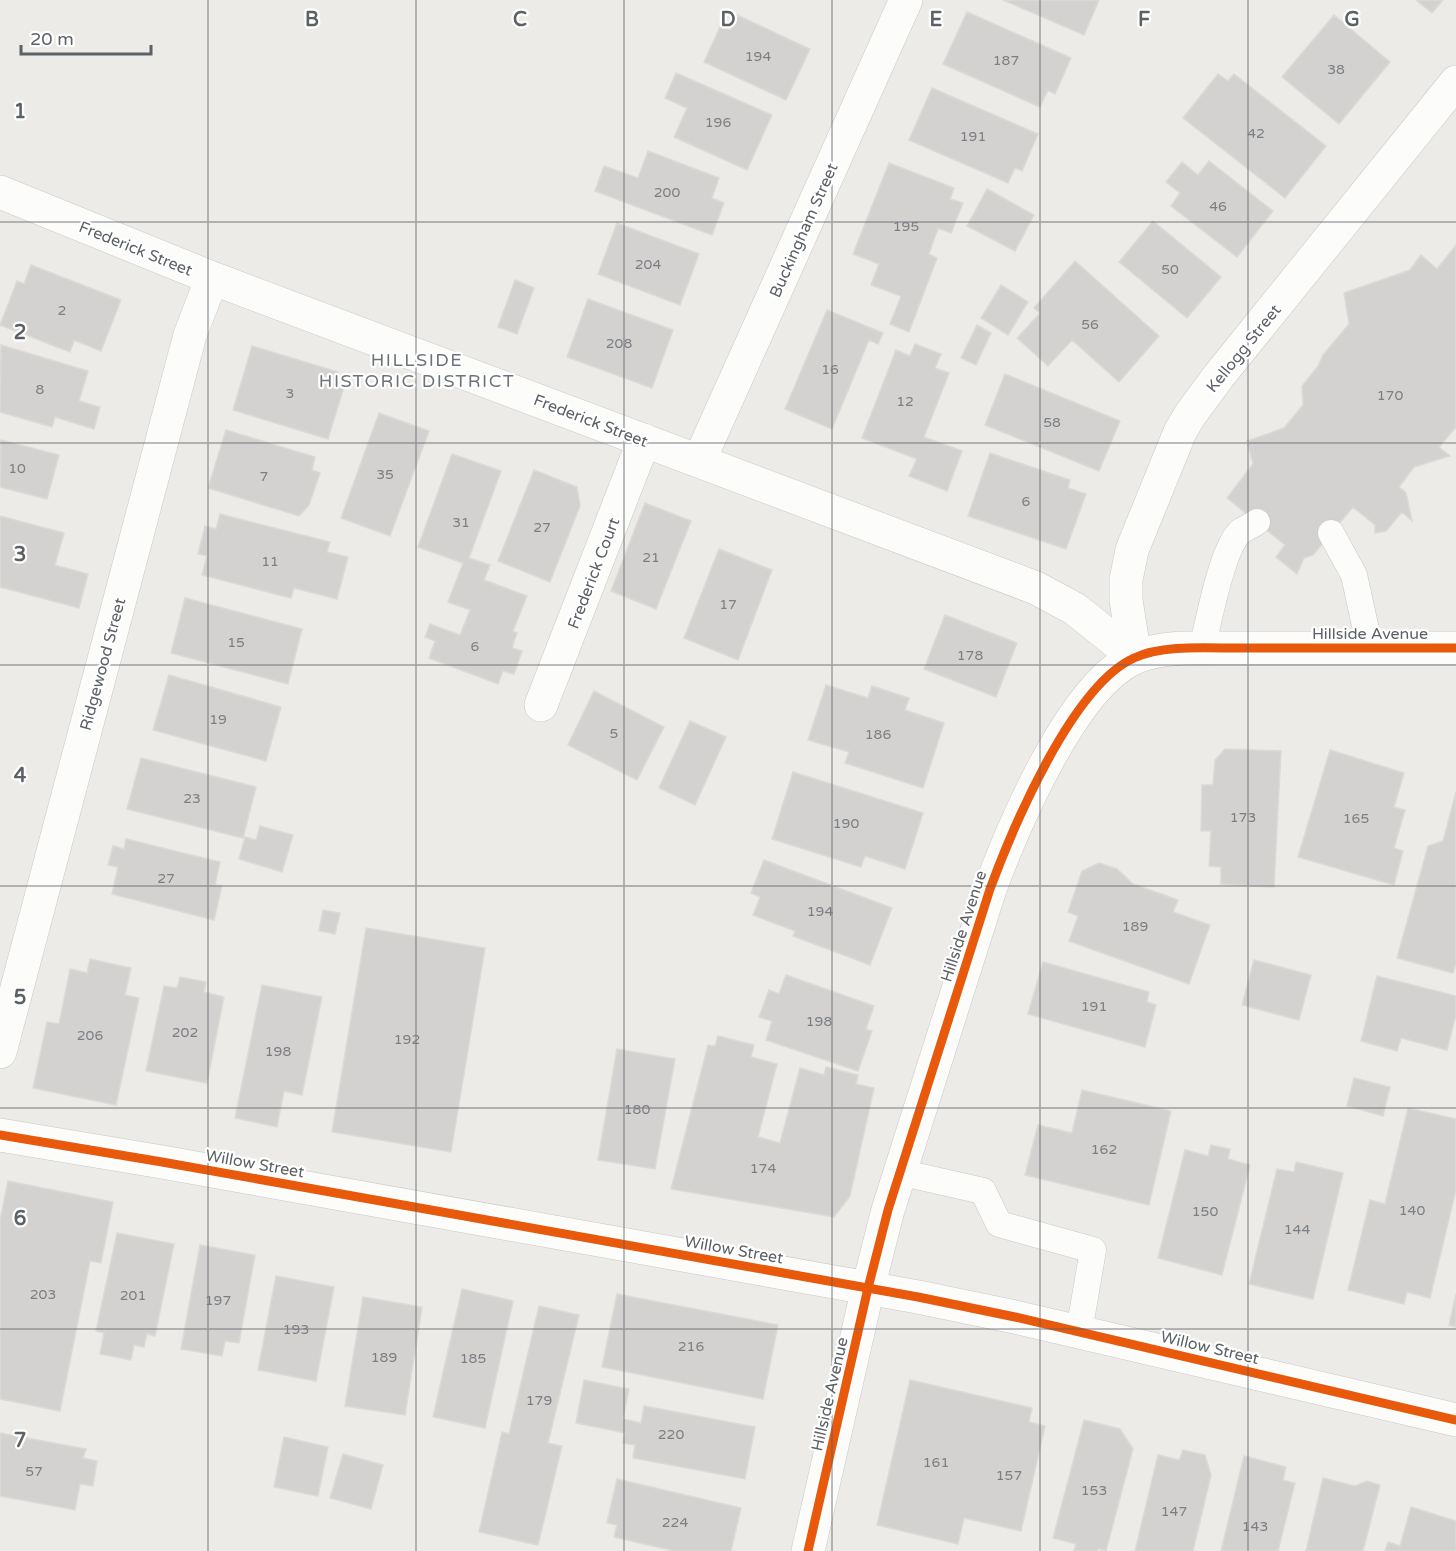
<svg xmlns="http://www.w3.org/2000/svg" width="1456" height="1551" font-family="'Varela Round',sans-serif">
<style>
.building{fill:#d4d2d0;stroke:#dcdad6;stroke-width:1.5}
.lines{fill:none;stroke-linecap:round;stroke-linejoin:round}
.service-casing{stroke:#c8c8c8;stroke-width:27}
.minor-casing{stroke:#c8c8c8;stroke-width:34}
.tertiary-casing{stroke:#c8c8c8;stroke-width:34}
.service{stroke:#fcfcfb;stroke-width:26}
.minor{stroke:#fcfcfb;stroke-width:33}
.tertiary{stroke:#fcfcfb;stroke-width:33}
.cycleway-casing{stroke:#fff;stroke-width:13}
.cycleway{stroke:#e8590c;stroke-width:9}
.grid{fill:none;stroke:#5c6166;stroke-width:1.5;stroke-opacity:0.55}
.labels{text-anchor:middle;stroke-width:4.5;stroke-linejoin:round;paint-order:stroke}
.number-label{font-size:14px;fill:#7b7e82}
.street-label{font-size:16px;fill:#5c6166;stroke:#fff}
.neighbourhood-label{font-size:18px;letter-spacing:1.5px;fill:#6d7478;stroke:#fff}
.grid-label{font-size:20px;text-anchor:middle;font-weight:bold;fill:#5c6166;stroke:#fff;stroke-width:4.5;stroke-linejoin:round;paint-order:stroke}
</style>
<rect width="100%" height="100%" fill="#edebe7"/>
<path class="building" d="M1003,0H1099L1084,35Z
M1416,0H1443L1432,13Z
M967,12L1071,58L1055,94L1048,90L1040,107L943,64Z
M737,15L810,49L786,100L704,62L721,25L730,30Z
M1334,15L1390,62L1339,124L1282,77Z
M676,73L772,115L747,170L674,137L687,108L665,98Z
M1218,74L1228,81L1234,74L1326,146L1285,198L1183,118Z
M932,88L1038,134L1022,171L1015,168L1008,183L909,140Z
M648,151L719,178L712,198L724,203L712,235L595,191L604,166L638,178Z
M1209,161L1273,211L1237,257L1171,206L1180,193L1166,182L1182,162L1198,175Z
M889,163L954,188L950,199L963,203L951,233L938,228L929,254L937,258L909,332L890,324L901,296L871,285L879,264L853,254Z
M987,189L1034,215L1015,251L967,226Z
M1153,221L1221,277L1187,318L1119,262Z
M617,223L699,254L680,305L598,274Z
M1456,245V427L1439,447L1450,456L1414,467L1399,487L1406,493L1412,521L1402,512L1386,531L1375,533V525L1353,507L1313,555L1304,558L1297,574L1276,557L1285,545L1227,498L1253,464L1247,441L1284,428L1303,405L1302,386L1318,366L1323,355L1349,324L1344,293L1410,270L1421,255L1437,269Z
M1075,261L1159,336L1119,382L1072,340L1048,366L1017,338L1040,313L1034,308Z
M31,265L121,300L101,351L74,340L70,352L0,325L17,281L24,284Z
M515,280L534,288L517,334L498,327Z
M1001,285L1028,302L1008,335L981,318Z
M588,299L673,330L652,388L567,357Z
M827,310L883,333L878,344L869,340L832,429L785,409Z
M977,325L991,333L976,365L961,358Z
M915,344L941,354L935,368L949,373L924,437L962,451L947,491L909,476L917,459L862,438L896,350L910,356Z
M1,345L88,371L79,401L100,407L94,429L55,417L52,427L0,412Z
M252,346L338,372L334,384L344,387L328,439L233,410Z
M1005,374L1120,421L1099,471L985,425Z
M379,413L429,431L390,536L341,518Z
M226,430L315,457L312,470L320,473L309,505L299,516L208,488Z
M1,440L59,455L47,499L0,487Z
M990,453L1070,480L1068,488L1086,494L1066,549L968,516Z
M452,454L501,471L469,558L490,565L484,580L527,596L513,631L517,633L512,648L522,651L514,674L503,671L498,684L429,658L435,641L425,637L430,624L460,635L470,610L448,602L463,563L418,547Z
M534,470L577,487L580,506L550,582L498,561Z
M645,503L691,521L656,609L611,591Z
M220,514L330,542L327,552L348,557L337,599L294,588L291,598L202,575L207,556L198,554L205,526L216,529Z
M0,516L64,533L55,565L88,574L79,608L0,587Z
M719,549L772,570L738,660L684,638Z
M185,598L302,629L288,684L171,653Z
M945,615L1017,643L996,697L924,669Z
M169,675L281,707L266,761L153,730Z
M826,685L868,698L872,686L909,698L905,710L944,723L923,788L845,763L849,752L808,740Z
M594,691L664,727L637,780L568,745Z
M690,721L726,737L695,805L659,788Z
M1225,749L1281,751L1274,887L1221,884V867L1209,866L1211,831H1201L1202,785H1213L1215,760Z
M1330,750L1404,773L1394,807L1405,810L1394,848L1403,851L1394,885L1298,857Z
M141,758L256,787L243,838L127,809Z
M793,772L923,813L905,869L865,856L861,867L772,839Z
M1456,792V963L1453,973L1397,958L1428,846L1443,841Z
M260,826L293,835L282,872L239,859L245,837L256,840Z
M126,839L220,862L215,885L222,886L214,920L112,894L118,867L108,865L113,846L124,849Z
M764,860L892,908L870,965L793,936L795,931L753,915L760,897L751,893Z
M1099,863L1117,869L1133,884L1178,900L1173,912L1210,925L1189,984L1069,941L1078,916L1068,912L1082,871Z
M323,910L340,913L335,934L319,931Z
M366,928L485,948L451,1152L332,1132Z
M90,959L131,968L125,995L139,998L116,1105L33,1088L47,1022L59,1024L70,969L87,973Z
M1254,960L1311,975L1299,1020L1242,1005Z
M1043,962L1149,992L1147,1002L1156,1005L1145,1047L1028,1014Z
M786,975L874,1006L866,1029L872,1031L858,1071L766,1040L772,1021L759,1017L769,990L779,994Z
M1377,976L1456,996V1015L1447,1050L1401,1038L1397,1051L1361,1041Z
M180,977L206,982L204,992L224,997L207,1083L146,1071L164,986L177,988Z
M262,985L322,997L302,1095L284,1091L277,1127L235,1118Z
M718,1036L754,1045L751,1057L777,1064L758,1137L780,1143L800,1068L824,1075L826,1067L858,1075L856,1084L874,1088L850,1196L834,1217L671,1189L708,1045L715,1046Z
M617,1049L675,1059L655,1169L598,1160Z
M1354,1078L1390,1087L1383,1116L1347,1106Z
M1082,1090L1171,1111L1149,1205L1025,1175L1038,1125L1072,1133Z
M1408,1108L1456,1119V1190L1430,1298L1407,1292L1404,1304L1348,1290L1370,1200L1385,1204Z
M1211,1145L1230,1149L1228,1159L1250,1165L1222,1275L1158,1258L1185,1150L1208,1156Z
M1296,1162L1343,1173L1313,1299L1249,1284L1277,1169L1294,1172Z
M8,1181L113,1202L101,1263L90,1261L60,1411L0,1399V1220Z
M117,1233L174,1244L155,1336L147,1334L144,1347L134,1345L131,1360L100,1354L104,1333L96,1331Z
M200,1245L255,1255L239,1343L225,1341L222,1356L181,1349Z
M276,1276L334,1287L316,1381L258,1370Z
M462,1289L513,1301L485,1428L433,1417Z
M617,1294L778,1325L763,1399L602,1367Z
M1456,1294V1327L1449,1325Z
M363,1297L422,1307L405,1415L345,1406Z
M539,1306L579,1315L548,1443L562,1446L538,1545L479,1532L502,1432L509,1434Z
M584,1380L629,1389L623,1419L641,1423L644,1406L755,1427L745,1479L633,1458L635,1445L623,1443L625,1433L576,1423Z
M910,1380L1032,1408L1029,1422L1045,1426L1021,1531L964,1518L958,1544L877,1525Z
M1084,1420L1120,1429L1133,1449L1106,1551L1098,1549L1097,1551H1074L1076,1544L1053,1538Z
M0,1433L86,1449L83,1458L97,1461L93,1486L80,1484L75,1510L0,1496Z
M284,1437L328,1447L318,1496L274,1487Z
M1183,1450L1205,1455L1211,1475L1193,1551H1135L1158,1455L1179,1460Z
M343,1454L383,1465L371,1509L330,1498Z
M1244,1456L1286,1467L1283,1480L1295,1483L1278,1551H1221Z
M1323,1478L1355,1486L1367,1481L1380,1485L1363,1551H1306Z
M617,1479L741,1508L731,1551H674L614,1537L617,1525L607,1523Z
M1411,1507L1456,1521V1551H1385L1388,1542L1400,1546Z"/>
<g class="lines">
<defs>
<path id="service" d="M1331,533L1354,575L1370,648
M1202,649C1208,624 1222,548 1240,532C1245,528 1251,526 1257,522
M899,1172L983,1191L999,1224L1093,1250L1079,1332"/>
<path id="minor" d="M0,192L212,278L1036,588L1075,609L1135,657
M699,461L906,0
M1135,657L1126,600V580L1132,550L1180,432L1190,415L1218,377L1456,82
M541,705L644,440
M0,1052L190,335L212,278
M808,1551L868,1288L888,1210L990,889C1013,827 1072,686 1134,658C1166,643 1216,649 1251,648C1319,648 1388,648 1456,648"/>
<path id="tertiary" d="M0,1135L162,1162L918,1297L1015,1317L1456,1420"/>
</defs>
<use href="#service" class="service-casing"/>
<use href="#minor" class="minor-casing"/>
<use href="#tertiary" class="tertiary-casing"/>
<use href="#service" class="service"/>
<use href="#minor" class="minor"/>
<use href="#tertiary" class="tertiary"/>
<defs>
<path id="cycleway" d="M0,1135L162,1162L918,1297L1015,1317L1456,1420
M808,1551L868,1288L888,1210L990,889C1013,827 1072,686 1134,658C1166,643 1216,649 1251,648C1319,648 1388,648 1456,648"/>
</defs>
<use href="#cycleway" class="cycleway-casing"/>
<use href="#cycleway" class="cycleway"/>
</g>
<path class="grid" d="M208,0V1551M416,0V1551M624,0V1551M832,0V1551M1040,0V1551M1248,0V1551M0,222H1456M0,443H1456M0,665H1456M0,886H1456M0,1108H1456M0,1329H1456"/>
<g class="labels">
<g class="number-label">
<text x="758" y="61">194</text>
<text x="1006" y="65">187</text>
<text x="1336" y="74">38</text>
<text x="718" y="127">196</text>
<text x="1256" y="138">42</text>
<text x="973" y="141">191</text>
<text x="667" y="197">200</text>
<text x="1218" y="211">46</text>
<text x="906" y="231">195</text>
<text x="648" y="269">204</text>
<text x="1170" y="274">50</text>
<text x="62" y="315">2</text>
<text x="1090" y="329">56</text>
<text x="619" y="348">208</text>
<text x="830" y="374">16</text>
<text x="40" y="394">8</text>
<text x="290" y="398">3</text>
<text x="1390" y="400">170</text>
<text x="905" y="406">12</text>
<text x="1052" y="427">58</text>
<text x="17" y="473">10</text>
<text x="385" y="479">35</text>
<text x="264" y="481">7</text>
<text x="1026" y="506">6</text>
<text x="461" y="527">31</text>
<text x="542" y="532">27</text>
<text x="651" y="562">21</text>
<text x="270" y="566">11</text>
<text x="728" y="609">17</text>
<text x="236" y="647">15</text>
<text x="475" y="651">6</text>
<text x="970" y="660">178</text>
<text x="218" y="724">19</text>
<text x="614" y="738">5</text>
<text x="878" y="739">186</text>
<text x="192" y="803">23</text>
<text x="1243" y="822">173</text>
<text x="1356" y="823">165</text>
<text x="846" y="828">190</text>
<text x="166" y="883">27</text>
<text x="820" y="916">194</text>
<text x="1135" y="931">189</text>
<text x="1094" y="1011">191</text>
<text x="819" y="1026">198</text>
<text x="185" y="1037">202</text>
<text x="90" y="1040">206</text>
<text x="407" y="1044">192</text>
<text x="278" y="1056">198</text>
<text x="637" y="1114">180</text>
<text x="1104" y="1154">162</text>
<text x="763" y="1173">174</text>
<text x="1412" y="1215">140</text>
<text x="1205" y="1216">150</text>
<text x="1297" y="1234">144</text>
<text x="43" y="1299">203</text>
<text x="133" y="1300">201</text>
<text x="218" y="1305">197</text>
<text x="296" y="1334">193</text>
<text x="691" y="1351">216</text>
<text x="384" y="1362">189</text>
<text x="473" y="1363">185</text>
<text x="539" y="1405">179</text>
<text x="671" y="1439">220</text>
<text x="936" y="1467">161</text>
<text x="34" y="1476">57</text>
<text x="1009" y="1480">157</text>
<text x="1094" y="1495">153</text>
<text x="1174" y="1516">147</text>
<text x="675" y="1527">224</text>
<text x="1255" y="1531">143</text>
</g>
<g class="street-label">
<text transform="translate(803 230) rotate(-66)" y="6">Buckingham Street</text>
<text transform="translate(136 248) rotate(22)" y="6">Frederick Street</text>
<text transform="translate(1243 348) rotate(-51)" y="6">Kellogg Street</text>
<text transform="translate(591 420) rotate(21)" y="6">Frederick Street</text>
<text transform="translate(593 573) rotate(-69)" y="6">Frederick Court</text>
<text x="1370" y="639">Hillside Avenue</text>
<text transform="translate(102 664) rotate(-75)" y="6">Ridgewood Street</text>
<text transform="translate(963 926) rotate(-72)" y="6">Hillside Avenue</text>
<text transform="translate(255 1163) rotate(10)" y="6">Willow Street</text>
<text transform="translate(734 1249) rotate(10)" y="6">Willow Street</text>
<text transform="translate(1210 1347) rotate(13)" y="6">Willow Street</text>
<text transform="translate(829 1394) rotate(-77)" y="6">Hillside Avenue</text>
</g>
<g class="neighbourhood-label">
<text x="417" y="366">HILLSIDE<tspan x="417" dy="21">HISTORIC DISTRICT</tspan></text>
</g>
</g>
<g class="grid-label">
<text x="312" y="26">B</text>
<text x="520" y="26">C</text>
<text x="728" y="26">D</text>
<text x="936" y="26">E</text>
<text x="1144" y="26">F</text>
<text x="1352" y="26">G</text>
<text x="20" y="118">1</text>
<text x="20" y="339">2</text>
<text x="20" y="561">3</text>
<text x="20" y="782">4</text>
<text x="20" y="1004">5</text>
<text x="20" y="1225">6</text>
<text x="20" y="1447">7</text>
</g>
<path d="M21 45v9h130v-9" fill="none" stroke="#5c6166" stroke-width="3"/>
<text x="30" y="45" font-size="18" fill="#5c6166" stroke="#ffffff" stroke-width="4.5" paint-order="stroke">20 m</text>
</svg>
